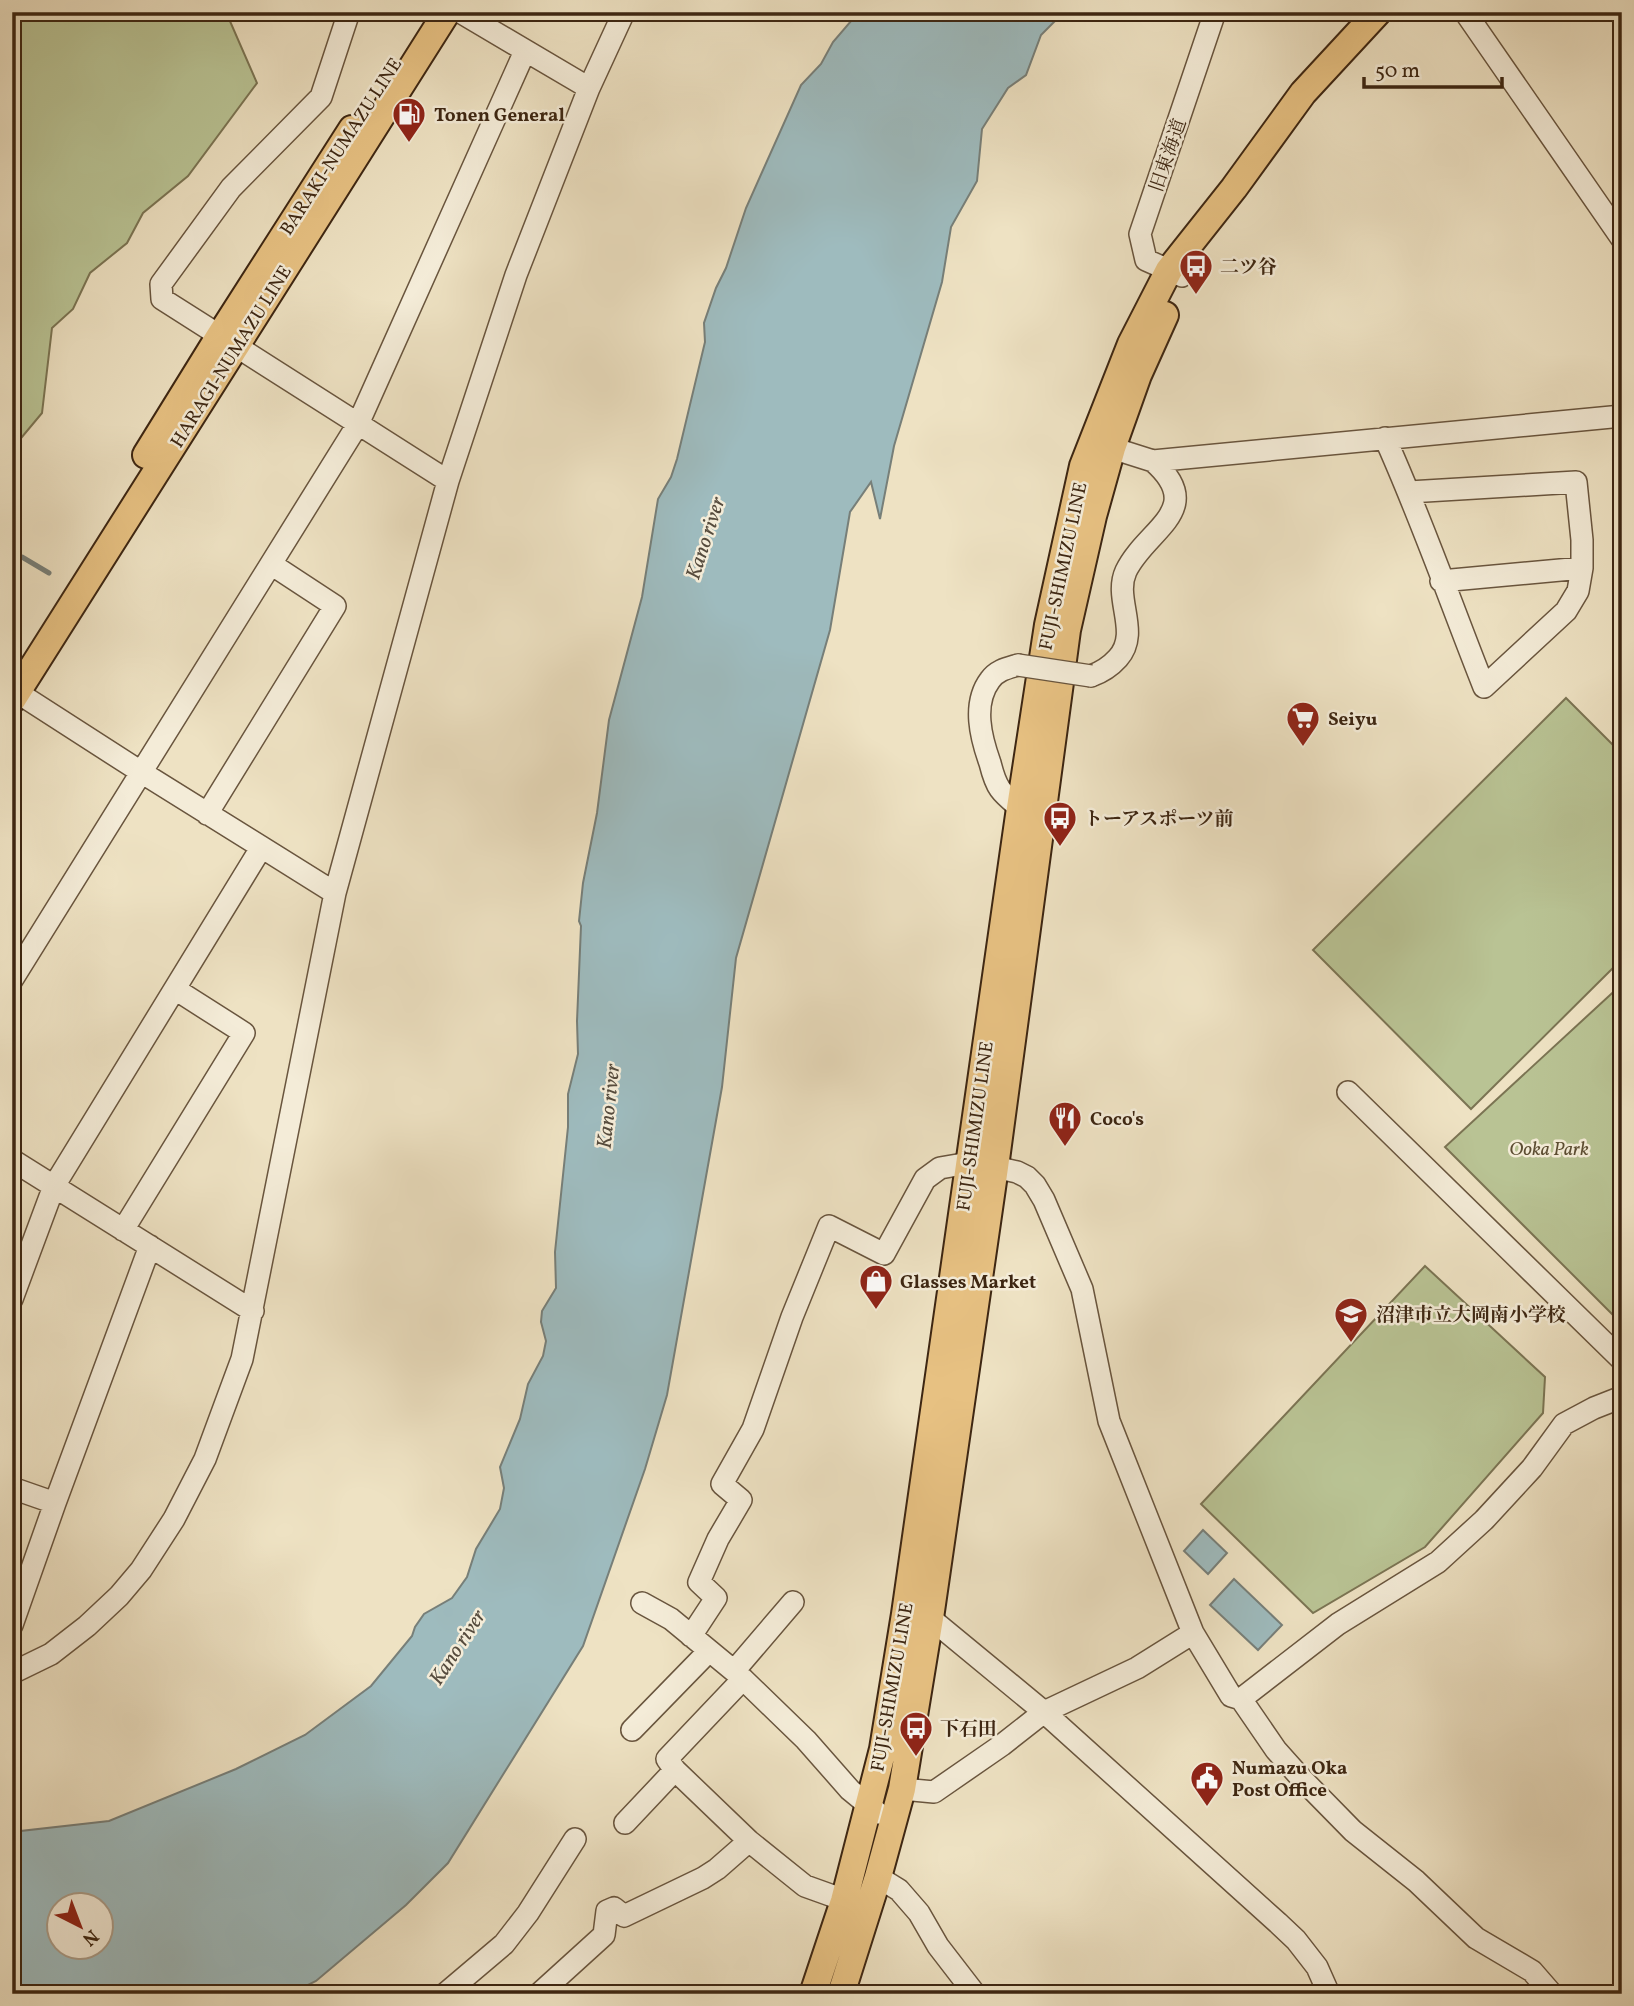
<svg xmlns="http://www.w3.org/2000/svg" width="1634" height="2006" font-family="Vollkorn,'Noto Serif JP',serif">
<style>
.green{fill:#b9c394;stroke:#7b7453;stroke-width:2}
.water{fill:#9ebbbe;stroke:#777f79;stroke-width:2;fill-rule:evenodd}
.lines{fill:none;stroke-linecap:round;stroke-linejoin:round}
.stream{stroke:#777f79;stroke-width:5}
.minor-casing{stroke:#69553e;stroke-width:24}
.major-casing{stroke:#3d2612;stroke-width:30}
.minor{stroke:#f4ecd8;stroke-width:21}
.major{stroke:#e7c182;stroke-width:26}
.minor-bridge-casing{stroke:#69553e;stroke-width:24;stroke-linecap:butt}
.minor-bridge{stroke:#f4ecd8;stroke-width:21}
.labels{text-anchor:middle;stroke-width:5;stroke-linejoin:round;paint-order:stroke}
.poi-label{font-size:19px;font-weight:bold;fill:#3d2612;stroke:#f4ecd8;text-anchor:start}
.street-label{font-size:19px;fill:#3d2612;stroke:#f4ecd8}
.park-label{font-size:19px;font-style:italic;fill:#5c4d32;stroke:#f4ecd8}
.water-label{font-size:21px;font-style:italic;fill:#554b3d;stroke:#f4ecd8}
</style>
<rect width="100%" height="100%" fill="#eee2c3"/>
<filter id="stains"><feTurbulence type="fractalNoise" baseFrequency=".00286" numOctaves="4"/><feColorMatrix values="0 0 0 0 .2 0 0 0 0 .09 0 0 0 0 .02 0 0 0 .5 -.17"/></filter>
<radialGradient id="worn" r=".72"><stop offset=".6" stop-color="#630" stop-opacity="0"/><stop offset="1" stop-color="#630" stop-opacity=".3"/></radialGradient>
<path class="green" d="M12,12H226L257,83L188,176L143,213L127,243L90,273L73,309L52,328L42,413L12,449Z
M1566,698L1622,754V959L1471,1109L1313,950Z
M1622,984V1324L1445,1147Z
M1425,1266L1545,1377L1543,1413L1425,1547L1313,1613L1201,1504Z"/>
<path class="water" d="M856,12H1064L1041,35L1026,75L1008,88L982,129L977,181L951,227L942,282L894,446L880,519L871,482L850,512L830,630L736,958L722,1087L667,1395L645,1469L583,1646L448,1863L406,1905L316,1981L290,1994H12V1832L109,1821L236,1769L305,1735L371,1686L412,1636L415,1627L424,1614L452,1598L467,1577L476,1549L500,1509L504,1488L500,1467L520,1419L528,1384L543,1356L546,1341L541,1322L542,1311L556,1288L555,1252L568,1127V1094L578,1054L577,1021L581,926L579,921L583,883L597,813L609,720L642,597L658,499L671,477L677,459L705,342L704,323L716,288L726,268L746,208L801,85L821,64L833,42L852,20ZM60,1904H102V1946H60Z
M1203,1530L1227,1553L1208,1574L1184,1551Z
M1234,1579L1282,1625L1258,1650L1210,1605Z"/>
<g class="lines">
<path class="stream" d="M12,558L22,557L49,573"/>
<defs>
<path id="minor" d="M349,12L321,97L231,188L161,284L162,299L448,481
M460,12L589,88
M1465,12L1622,239
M1182,276L1146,260L1140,234L1215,12
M1385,438C1422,520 1451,604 1484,687L1566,611L1578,591L1582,568V540L1576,482L1409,492
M1112,448L1153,461L1622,416
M1441,581L1582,568
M1018,665C1008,668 997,670 990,680C972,704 981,738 990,763C992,771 995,782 1000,789C1005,796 1013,802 1020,808
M1091,676C1102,672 1110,667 1118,658C1141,632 1113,599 1126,571C1146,529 1208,510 1153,461
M12,689L141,772L335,893
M207,814L335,606L271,564
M12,980L358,424L525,51
M1348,1092L1622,1360
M12,1160L253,1311
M123,1230L244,1033L175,989
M12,1299L54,1186L261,848
M12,1488L55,1503
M642,1603L671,1619L734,1671
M916,1616L930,1618L1044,1712L1278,1923L1296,1940L1317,1967L1329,1994
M12,1625L55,1503L150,1246
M691,1636L716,1598L699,1582L718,1539L741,1500L722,1484L753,1429L792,1317L829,1226L884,1254L925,1179L940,1168L969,1163L995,1167L1017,1172L1027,1177L1035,1185L1044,1200L1082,1289L1109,1421L1193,1633L1231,1696L1241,1699L1276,1750L1301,1778L1353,1831L1416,1881L1476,1938L1532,1971L1552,1994
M12,1673L51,1654L87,1626L119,1596L141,1570L174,1519L205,1459L242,1359L335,893L448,481L516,275L589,88L624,12
M743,1679L806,1740L850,1790L878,1813
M1241,1699L1338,1624L1438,1562L1484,1520L1532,1468L1564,1424L1594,1408L1622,1397
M632,1730L709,1651
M675,1770L749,1841L805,1886L858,1905
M902,1789L934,1792L1002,1745L1044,1712L1137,1668L1193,1633
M625,1823L675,1770L667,1759L743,1679L734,1671L793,1602
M878,1877L899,1890L919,1913L938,1946L975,1994
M445,1994L504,1944L528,1913L575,1839
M539,1994L604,1935L607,1911L614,1908L624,1916L703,1878L717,1869L749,1841"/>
<path id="major" d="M146,455L219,337L352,129
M12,700L447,12
M813,1994L844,1901L883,1749L905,1614L1020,808L1048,625L1083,466L1131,344L1169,270L1234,188L1303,93L1378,12
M841,1994L878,1877L902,1789L930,1618L995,1167L1067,630L1093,516L1112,448L1138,375L1165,315"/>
</defs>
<use href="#minor" class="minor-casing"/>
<use href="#major" class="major-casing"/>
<use href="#minor" class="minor"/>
<use href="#major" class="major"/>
<defs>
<path id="minor-bridge" d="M1018,665L1091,676"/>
</defs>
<use href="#minor-bridge" class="minor-bridge-casing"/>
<use href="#minor-bridge" class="minor-bridge"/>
</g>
<defs>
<symbol id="fuel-pin" viewBox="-11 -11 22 30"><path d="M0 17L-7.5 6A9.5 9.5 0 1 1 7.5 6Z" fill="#8f2418" stroke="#f4ecd8"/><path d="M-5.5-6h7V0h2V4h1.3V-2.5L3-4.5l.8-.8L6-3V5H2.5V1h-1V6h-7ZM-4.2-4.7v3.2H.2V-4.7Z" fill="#fff"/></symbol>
<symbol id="bus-pin" viewBox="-11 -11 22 30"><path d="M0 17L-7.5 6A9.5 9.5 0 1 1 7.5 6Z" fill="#8f2418" stroke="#f4ecd8"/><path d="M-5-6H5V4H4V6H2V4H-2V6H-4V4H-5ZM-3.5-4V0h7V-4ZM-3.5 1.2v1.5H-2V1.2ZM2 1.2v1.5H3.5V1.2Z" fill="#fff"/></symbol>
<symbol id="supermarket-pin" viewBox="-11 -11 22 30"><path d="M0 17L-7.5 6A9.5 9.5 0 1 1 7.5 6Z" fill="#8f2418" stroke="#f4ecd8"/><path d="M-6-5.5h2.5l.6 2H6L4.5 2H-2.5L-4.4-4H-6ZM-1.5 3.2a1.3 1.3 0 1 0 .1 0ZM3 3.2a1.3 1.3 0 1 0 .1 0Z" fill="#fff"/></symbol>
<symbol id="restaurant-pin" viewBox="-11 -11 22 30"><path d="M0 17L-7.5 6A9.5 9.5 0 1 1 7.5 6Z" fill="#8f2418" stroke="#f4ecd8"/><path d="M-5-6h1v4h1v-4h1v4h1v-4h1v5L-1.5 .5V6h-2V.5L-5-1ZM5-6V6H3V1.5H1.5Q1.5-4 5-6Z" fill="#fff"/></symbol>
<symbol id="shop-pin" viewBox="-11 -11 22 30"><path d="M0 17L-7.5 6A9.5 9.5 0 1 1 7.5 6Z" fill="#8f2418" stroke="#f4ecd8"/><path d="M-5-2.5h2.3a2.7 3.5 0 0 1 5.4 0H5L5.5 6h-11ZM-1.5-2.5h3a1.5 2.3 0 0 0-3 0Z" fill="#fff"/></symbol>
<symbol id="school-pin" viewBox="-11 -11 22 30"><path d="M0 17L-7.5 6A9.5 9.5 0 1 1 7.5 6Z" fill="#8f2418" stroke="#f4ecd8"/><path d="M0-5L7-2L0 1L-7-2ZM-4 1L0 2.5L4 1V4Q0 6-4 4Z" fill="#fff"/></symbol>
<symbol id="civic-pin" viewBox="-11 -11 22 30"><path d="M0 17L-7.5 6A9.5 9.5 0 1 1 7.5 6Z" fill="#8f2418" stroke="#f4ecd8"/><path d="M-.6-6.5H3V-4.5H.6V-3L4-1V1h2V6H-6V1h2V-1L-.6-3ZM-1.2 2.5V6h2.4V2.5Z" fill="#fff"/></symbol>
</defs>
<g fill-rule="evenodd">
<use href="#fuel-pin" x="390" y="95" width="38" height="52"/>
<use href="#bus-pin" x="1177" y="247" width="38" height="52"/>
<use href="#supermarket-pin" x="1284" y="699" width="38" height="52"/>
<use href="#bus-pin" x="1041" y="799" width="38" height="52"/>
<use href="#restaurant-pin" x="1046" y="1099" width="38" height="52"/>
<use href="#shop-pin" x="857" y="1262" width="38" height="52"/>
<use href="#school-pin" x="1332" y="1295" width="38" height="52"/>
<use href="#bus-pin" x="897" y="1709" width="38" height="52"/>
<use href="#civic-pin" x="1188" y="1759" width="38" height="52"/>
</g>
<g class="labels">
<g class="poi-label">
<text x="434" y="121">Tonen General</text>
<text x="1220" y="273">二ツ谷</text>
<text x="1328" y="725">Seiyu</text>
<text x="1084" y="825">トーアスポーツ前</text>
<text x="1090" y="1125">Coco's</text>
<text x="900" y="1288">Glasses Market</text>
<text x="1376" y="1321">沼津市立大岡南小学校</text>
<text x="940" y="1735">下石田</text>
<text x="1232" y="1774">Numazu Oka<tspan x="1232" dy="22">Post Office</tspan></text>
</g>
<g class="street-label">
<text transform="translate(340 146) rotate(-57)" y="7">BARAKI-NUMAZU LINE</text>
<text transform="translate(1167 155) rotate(-71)" y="7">旧東海道</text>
<text transform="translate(230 356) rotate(-58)" y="7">HARAGI-NUMAZU LINE</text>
<text transform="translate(1062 566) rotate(-78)" y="7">FUJI-SHIMIZU LINE</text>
<text transform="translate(974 1126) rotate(-82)" y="7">FUJI-SHIMIZU LINE</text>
<text transform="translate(891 1687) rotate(-80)" y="7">FUJI-SHIMIZU LINE</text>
</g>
<g class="park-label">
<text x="1549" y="1155">Ooka Park</text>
</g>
<g class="water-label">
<text transform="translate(705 538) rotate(-72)" y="7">Kano river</text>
<text transform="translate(608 1106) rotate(-84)" y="7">Kano river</text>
<text transform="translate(457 1647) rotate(-57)" y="7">Kano river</text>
</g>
</g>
<rect width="1634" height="2006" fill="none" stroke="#eee2c3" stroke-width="42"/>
<rect x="14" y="14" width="1606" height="1978" fill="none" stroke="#3d2612" stroke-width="3.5"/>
<rect x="21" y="21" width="1592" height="1964" fill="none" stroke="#3d2612" stroke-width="2"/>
<g transform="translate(80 1926) rotate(138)"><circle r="33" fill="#f4ecd8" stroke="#ab9d89" stroke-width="2"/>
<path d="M0-5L12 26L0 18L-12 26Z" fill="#8f2418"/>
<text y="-10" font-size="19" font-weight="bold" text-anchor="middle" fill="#3d2612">N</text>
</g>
<path d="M1364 77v10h138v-10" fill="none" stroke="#3d2612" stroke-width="3.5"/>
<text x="1375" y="77" font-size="21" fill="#3d2612" stroke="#f4ecd8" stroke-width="5" paint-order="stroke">50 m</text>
<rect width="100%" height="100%" filter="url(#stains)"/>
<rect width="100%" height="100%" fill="url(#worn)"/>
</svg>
